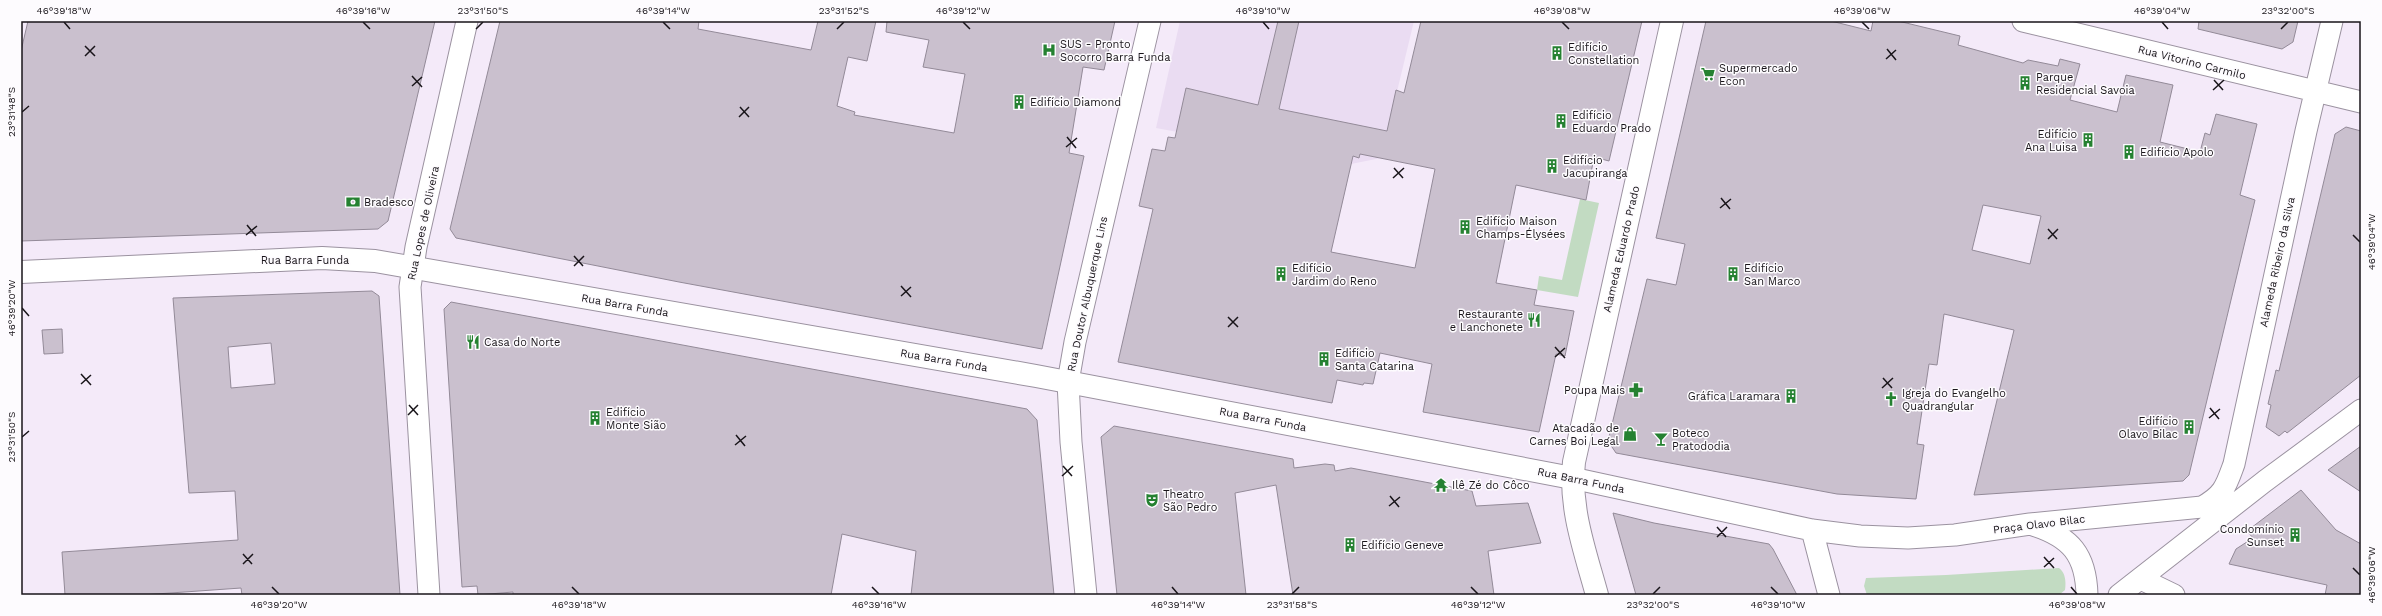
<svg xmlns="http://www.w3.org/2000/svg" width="2382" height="616" font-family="'Work Sans',sans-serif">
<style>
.built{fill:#eadcf2}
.green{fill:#c2dbc2}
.building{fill:#cac0ce;stroke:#938a98;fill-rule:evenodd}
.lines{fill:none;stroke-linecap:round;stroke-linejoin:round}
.minor-casing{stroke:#9b92a0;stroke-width:23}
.tertiary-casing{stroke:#9b92a0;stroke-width:24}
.secondary-casing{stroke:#9b92a0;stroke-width:24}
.minor{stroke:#fff;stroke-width:21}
.tertiary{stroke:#fff;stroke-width:22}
.secondary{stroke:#fff;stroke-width:22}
.ticks{fill:none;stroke:#19151a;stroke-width:1.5}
.labels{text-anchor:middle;stroke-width:3;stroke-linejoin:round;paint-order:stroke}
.poi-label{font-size:11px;fill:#19151a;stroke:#fdfbfe;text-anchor:start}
.street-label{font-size:11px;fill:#19151a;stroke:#fdfbfe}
.neatline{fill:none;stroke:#19151a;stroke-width:1.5}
.ticks-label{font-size:10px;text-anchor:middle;fill:#19151a}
</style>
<rect width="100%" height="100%" fill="#f4eaf9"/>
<path class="built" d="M1180,21H1414L1381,158L1351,164L1156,128Z"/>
<path class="green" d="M1580,199L1599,203L1578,297L1537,290L1539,276L1562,280Z
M2059,568C2066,573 2066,583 2065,590L2059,595H1867L1864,586L1866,578L1946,575Z"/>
<path class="building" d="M28,21H435L388,221L378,229L21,241V51Z
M500,21H699L698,29L811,50L818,21H876L867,61L848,57L837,106L855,112L854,115L954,133L965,74L923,67L929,40L886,32L887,21H1115L1104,70L1083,67L1069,153L1084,156L1042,349L679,282L456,238L450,229Z
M1278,21H1299L1279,109L1387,131L1396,90L1404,93L1421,21H1642L1609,161L1594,157L1586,200L1516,185L1496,283L1537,290L1534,305L1574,311L1565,356L1556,354L1539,432L1423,412L1432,364L1380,353L1373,384L1364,383L1363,385L1337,380L1332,403L1118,362L1153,209L1139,206L1152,149L1165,151L1168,137L1175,138L1186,88L1258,105ZM1360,154L1435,169L1415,268L1331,252L1353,156L1359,158Z
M1706,21H1831L1871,31L1873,21H1898L1960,36L1958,45L2023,63L2028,60L2058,66L2060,59L2080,64L2070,100L2117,112L2126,75L2173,85L2160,142L2200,152L2205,133L2210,135L2216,114L2257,124L2240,195L2255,200L2189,475L2183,481L1974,495L2014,330L1944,314L1937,365L1929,364L1917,444L1924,445L1916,499L1837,494L1616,453L1608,441L1647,279L1676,285L1685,244L1656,238ZM1983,205L2041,216L2030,264L1972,250Z
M2199,21H2298L2293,42L2282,49L2198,29Z
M2346,127L2361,131V375L2287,433L2285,431L2279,436L2266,427L2271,405L2268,404L2276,370L2279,371L2335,134Z
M372,291L379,296L400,595H242L241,588L142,595H65L62,552L238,540L235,491L189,493L173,298ZM271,343L275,384L231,388L228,347Z
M451,302L1027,409L1037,420L1054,595H911L916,551L842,534L831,595H513V592L478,595L477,586L462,587L444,309Z
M62,329L63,353L44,354L42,330Z
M1114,426L1293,459L1294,468L1325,464L1334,465L1335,471L1351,468L1472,491L1476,506L1528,503L1541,543L1488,551L1494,595H1293L1276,485L1235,493L1246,595H1117L1101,437Z
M2361,446V492L2328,470Z
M2301,490L2336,530L2361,544V595H2325L2327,585L2229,564L2236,549L2253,538L2247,531Z
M1613,513L1654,523L1769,544L1773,549L1797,595H1636Z"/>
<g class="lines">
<defs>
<path id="minor" d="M2023,21L2361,102
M1572,478L1812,530L1860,536L1908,538L1955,535L2030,524L2202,507C2224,495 2226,486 2234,464L2306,131L2332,21
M2033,525C2071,537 2086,555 2087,595
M1812,530L1829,595
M2141,579L2174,595
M429,595L410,287L416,247L467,21
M1086,595L1071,442L1068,382L1075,342L1150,21
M2119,595L2265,481L2361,410"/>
<path id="tertiary" d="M21,272L322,258L375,261L1036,376L1572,478"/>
<path id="secondary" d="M1597,595C1585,551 1569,508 1574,462L1672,21"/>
</defs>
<use href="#minor" class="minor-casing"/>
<use href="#tertiary" class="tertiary-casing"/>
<use href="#secondary" class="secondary-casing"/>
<use href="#minor" class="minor"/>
<use href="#tertiary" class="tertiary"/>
<use href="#secondary" class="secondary"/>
</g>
<path class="ticks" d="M64,22L70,29M363,22L370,29M663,22L670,29M963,22L970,29M1263,22L1269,29M1562,22L1569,29M1862,22L1869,29M2162,22L2168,29M476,29L483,22M837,29L844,22M2281,29L2288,22M85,46L95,56M1887,49L1896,60M85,56L95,46M1886,59L1896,50M412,76L422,87M2214,80L2223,90M412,86L422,77M2213,90L2224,80M740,107L749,117M22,112L29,106M739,117L749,107M1067,137L1076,148M1066,147L1077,138M1394,168L1403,178M1393,178L1404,168M1721,198L1730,209M1720,208L1731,199M247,225L256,236M2048,229L2057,239M246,235L257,226M2353,235L2360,242M2048,239L2058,229M574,256L583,266M574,266L584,256M901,286L911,297M901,296L911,287M22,308L29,316M1228,317L1238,327M1228,327L1238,317M1555,347L1565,358M1555,357L1565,348M81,374L91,385M1883,378L1892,388M81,384L91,375M1882,388L1893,378M409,405L418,415M2210,408L2219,419M408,415L418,405M2209,418L2220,409M736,435L745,446M22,437L29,431M735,445L746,436M1063,466L1072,476M1062,476L1073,466M1390,496L1399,507M1389,506L1400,497M1717,527L1726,537M1717,537L1727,527M243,554L252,564M2044,557L2054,568M243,564L253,554M2044,567L2054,558M2353,568L2360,575M272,587L279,594M572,587L579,594M872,587L879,594M1172,587L1178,594M1471,587L1478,594M1771,587L1778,594M2071,587L2077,594M1292,594L1299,587M1653,594L1660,587"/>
<defs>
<symbol id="hospital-bare" viewBox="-9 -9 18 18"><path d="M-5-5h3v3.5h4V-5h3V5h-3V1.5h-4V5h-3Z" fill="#258131" stroke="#fdfbfe" stroke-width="2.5" paint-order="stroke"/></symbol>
<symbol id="building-bare" viewBox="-9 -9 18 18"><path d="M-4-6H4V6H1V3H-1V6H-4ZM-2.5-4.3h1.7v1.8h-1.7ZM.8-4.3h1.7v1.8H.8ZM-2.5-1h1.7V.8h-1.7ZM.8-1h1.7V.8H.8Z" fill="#258131" stroke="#fdfbfe" stroke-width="2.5" paint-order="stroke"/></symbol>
<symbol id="supermarket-bare" viewBox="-9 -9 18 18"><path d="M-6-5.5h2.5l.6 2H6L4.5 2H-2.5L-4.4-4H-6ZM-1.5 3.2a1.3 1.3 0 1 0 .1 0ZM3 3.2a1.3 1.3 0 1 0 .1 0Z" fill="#258131" stroke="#fdfbfe" stroke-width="2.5" paint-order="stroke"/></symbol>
<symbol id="bank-bare" viewBox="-9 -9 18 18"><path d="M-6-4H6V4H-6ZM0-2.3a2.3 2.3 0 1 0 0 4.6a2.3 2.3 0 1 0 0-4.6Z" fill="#258131" stroke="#fdfbfe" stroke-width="2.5" paint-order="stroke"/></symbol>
<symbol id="restaurant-bare" viewBox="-9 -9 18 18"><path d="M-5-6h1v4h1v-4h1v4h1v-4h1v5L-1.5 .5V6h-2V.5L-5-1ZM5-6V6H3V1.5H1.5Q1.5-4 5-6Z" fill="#258131" stroke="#fdfbfe" stroke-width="2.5" paint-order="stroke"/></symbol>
<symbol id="pharmacy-bare" viewBox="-9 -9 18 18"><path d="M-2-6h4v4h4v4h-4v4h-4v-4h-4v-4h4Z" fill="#258131" stroke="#fdfbfe" stroke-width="2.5" paint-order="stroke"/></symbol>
<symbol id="church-bare" viewBox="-9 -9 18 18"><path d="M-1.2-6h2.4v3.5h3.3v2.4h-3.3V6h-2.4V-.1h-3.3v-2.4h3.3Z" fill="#258131" stroke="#fdfbfe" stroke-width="2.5" paint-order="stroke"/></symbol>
<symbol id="shop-bare" viewBox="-9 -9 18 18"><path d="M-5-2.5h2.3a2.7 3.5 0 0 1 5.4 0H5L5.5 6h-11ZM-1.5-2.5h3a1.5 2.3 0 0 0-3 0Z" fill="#258131" stroke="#fdfbfe" stroke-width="2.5" paint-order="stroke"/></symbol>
<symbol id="bar-bare" viewBox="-9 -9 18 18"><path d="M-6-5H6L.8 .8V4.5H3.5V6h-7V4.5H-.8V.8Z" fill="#258131" stroke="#fdfbfe" stroke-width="2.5" paint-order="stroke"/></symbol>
<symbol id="temple-bare" viewBox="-9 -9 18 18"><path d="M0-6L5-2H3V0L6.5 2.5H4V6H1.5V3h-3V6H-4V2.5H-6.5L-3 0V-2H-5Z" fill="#258131" stroke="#fdfbfe" stroke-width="2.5" paint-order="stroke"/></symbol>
<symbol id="theatre-bare" viewBox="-9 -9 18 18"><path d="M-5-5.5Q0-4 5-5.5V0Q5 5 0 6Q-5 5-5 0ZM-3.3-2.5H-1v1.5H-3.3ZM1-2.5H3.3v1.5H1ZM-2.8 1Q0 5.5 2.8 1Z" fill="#258131" stroke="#fdfbfe" stroke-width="2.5" paint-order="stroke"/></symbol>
</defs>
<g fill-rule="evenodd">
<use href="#hospital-bare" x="1039" y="40" width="20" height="20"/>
<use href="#building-bare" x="1547" y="43" width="20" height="20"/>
<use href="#supermarket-bare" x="1698" y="64" width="20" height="20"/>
<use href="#building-bare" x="2015" y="73" width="20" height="20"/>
<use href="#building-bare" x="1009" y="92" width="20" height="20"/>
<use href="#building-bare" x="1551" y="111" width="20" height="20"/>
<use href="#building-bare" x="2078" y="130" width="20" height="20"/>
<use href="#building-bare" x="2119" y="142" width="20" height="20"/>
<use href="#building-bare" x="1542" y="156" width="20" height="20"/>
<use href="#bank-bare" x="343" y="192" width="20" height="20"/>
<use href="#building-bare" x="1455" y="217" width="20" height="20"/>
<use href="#building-bare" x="1271" y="264" width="20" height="20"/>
<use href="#building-bare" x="1723" y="264" width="20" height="20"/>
<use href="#restaurant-bare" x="1524" y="310" width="20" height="20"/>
<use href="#restaurant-bare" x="463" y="332" width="20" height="20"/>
<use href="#building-bare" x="1314" y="349" width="20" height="20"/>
<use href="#pharmacy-bare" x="1626" y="380" width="20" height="20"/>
<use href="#building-bare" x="1781" y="386" width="20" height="20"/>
<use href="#church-bare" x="1881" y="389" width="20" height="20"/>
<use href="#building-bare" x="585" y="408" width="20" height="20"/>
<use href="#building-bare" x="2179" y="417" width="20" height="20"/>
<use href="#shop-bare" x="1620" y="424" width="20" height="20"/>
<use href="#bar-bare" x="1651" y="429" width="20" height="20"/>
<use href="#temple-bare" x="1431" y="475" width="20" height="20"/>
<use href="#theatre-bare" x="1142" y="490" width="20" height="20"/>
<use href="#building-bare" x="2285" y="525" width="20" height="20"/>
<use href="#building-bare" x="1340" y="535" width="20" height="20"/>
</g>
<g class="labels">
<g class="poi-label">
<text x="1060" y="48">SUS - Pronto<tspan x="1060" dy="13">Socorro Barra Funda</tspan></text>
<text x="1568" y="51">Edifício<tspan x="1568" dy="13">Constellation</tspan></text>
<text x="1719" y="72">Supermercado<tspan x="1719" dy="13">Econ</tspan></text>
<text x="2036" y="81">Parque<tspan x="2036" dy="13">Residencial Savoia</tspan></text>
<text x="1030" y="106">Edifício Diamond</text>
<text x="1572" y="119">Edifício<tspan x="1572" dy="13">Eduardo Prado</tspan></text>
<text x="2077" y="138" text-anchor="end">Edifício<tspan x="2077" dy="13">Ana Luisa</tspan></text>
<text x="2140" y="156">Edifício Apolo</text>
<text x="1563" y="164">Edifício<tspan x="1563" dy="13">Jacupiranga</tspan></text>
<text x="364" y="206">Bradesco</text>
<text x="1476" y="225">Edifício Maison<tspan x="1476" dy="13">Champs-Élysées</tspan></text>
<text x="1292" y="272">Edifício<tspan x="1292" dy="13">Jardim do Reno</tspan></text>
<text x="1744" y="272">Edifício<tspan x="1744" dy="13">San Marco</tspan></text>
<text x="1523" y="318" text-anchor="end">Restaurante<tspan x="1523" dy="13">e Lanchonete</tspan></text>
<text x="484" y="346">Casa do Norte</text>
<text x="1335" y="357">Edifício<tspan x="1335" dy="13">Santa Catarina</tspan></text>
<text x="1625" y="394" text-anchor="end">Poupa Mais</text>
<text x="1902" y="397">Igreja do Evangelho<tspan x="1902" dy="13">Quadrangular</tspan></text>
<text x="1780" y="400" text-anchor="end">Gráfica Laramara</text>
<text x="606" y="416">Edifício<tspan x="606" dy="13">Monte Sião</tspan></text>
<text x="2178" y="425" text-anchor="end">Edifício<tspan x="2178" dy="13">Olavo Bilac</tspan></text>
<text x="1619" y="432" text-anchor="end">Atacadão de<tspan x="1619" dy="13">Carnes Boi Legal</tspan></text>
<text x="1672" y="437">Boteco<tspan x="1672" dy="13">Pratododia</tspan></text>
<text x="1452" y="489">Ilê Zé do Côco</text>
<text x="1163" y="498">Theatro<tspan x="1163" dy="13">São Pedro</tspan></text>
<text x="2284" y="533" text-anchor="end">Condomínio<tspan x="2284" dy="13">Sunset</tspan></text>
<text x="1361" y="549">Edifício Geneve</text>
</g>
<g class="street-label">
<text transform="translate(2192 62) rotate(14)" y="4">Rua Vitorino Carmilo</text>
<text transform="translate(423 223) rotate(-78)" y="4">Rua Lopes de Oliveira</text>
<text transform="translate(1621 249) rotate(-77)" y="4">Alameda Eduardo Prado</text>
<text x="305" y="264">Rua Barra Funda</text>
<text transform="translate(2277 262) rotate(-78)" y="4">Alameda Ribeiro da Silva</text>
<text transform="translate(1087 294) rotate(-78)" y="4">Rua Doutor Albuquerque Lins</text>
<text transform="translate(625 305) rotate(10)" y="4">Rua Barra Funda</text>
<text transform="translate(944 360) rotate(10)" y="4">Rua Barra Funda</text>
<text transform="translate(1263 419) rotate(11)" y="4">Rua Barra Funda</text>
<text transform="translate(1581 480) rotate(12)" y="4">Rua Barra Funda</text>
<text transform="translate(2039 524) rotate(-7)" y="4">Praça Olavo Bilac</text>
</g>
</g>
<rect width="2382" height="616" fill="none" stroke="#fdfbfe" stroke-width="44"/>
<rect x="22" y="22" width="2338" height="572" class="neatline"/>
<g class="ticks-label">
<text x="64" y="14">46°39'18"W</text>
<text x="363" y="14">46°39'16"W</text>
<text x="483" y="14">23°31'50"S</text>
<text x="663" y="14">46°39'14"W</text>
<text x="844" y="14">23°31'52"S</text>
<text x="963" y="14">46°39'12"W</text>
<text x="1263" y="14">46°39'10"W</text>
<text x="1562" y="14">46°39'08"W</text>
<text x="1862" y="14">46°39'06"W</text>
<text x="2162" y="14">46°39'04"W</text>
<text x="2288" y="14">23°32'00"S</text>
<text transform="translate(11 112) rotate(-90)" y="4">23°31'48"S</text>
<text transform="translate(2371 242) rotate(-90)" y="4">46°39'04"W</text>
<text transform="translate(11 308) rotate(-90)" y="4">46°39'20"W</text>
<text transform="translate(11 437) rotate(-90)" y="4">23°31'50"S</text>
<text transform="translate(2371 575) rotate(-90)" y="4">46°39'06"W</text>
<text x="279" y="608">46°39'20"W</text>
<text x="579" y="608">46°39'18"W</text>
<text x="879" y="608">46°39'16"W</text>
<text x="1178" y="608">46°39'14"W</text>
<text x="1292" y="608">23°31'58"S</text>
<text x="1478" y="608">46°39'12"W</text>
<text x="1653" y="608">23°32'00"S</text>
<text x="1778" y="608">46°39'10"W</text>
<text x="2077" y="608">46°39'08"W</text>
</g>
</svg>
